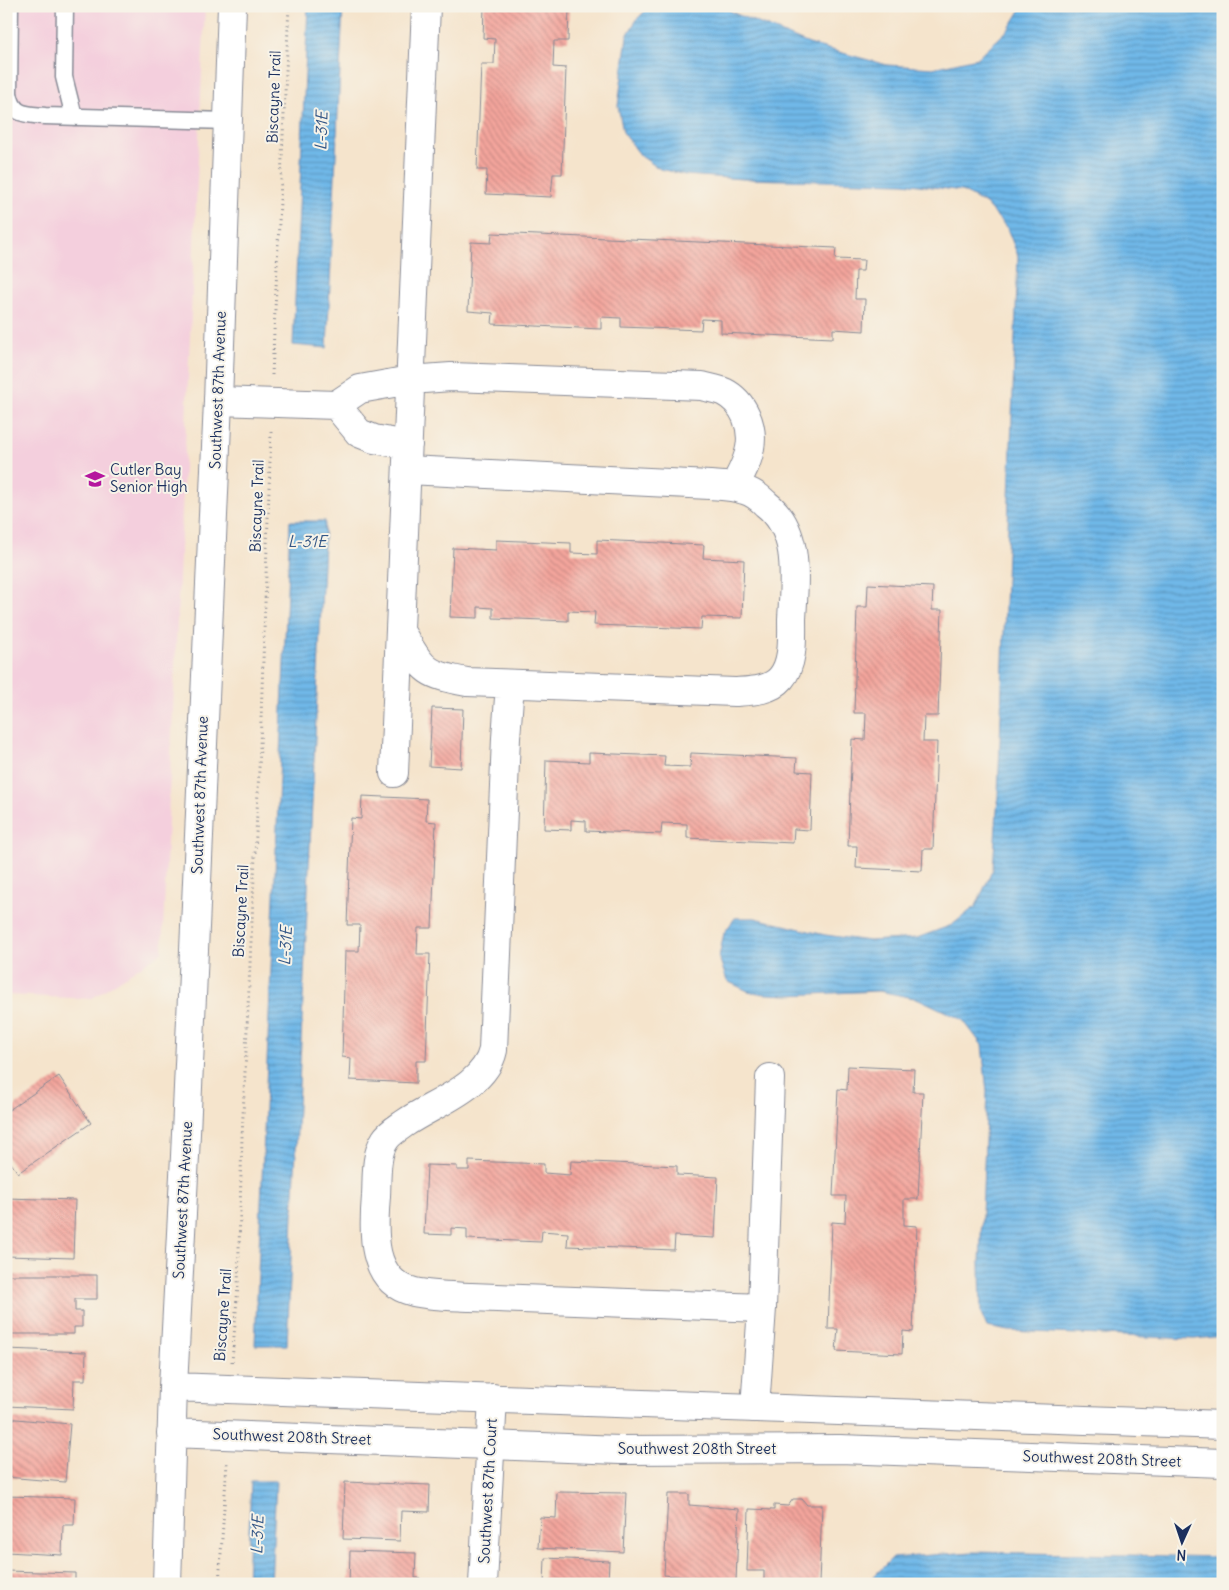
<svg xmlns="http://www.w3.org/2000/svg" width="1229" height="1590" font-family="Delius,sans-serif">
<style>
.built{fill:#f4cfdd}
.water{fill:url(#water-rules);stroke:#4674a3}
.building{fill:url(#building-back-hatch)}
.lines{fill:none;stroke-linecap:round;stroke-linejoin:round}
.service-casing{stroke:#888a95;stroke-width:19}
.minor-casing{stroke:#888a95;stroke-width:30}
.tertiary-casing{stroke:#888a95;stroke-width:30}
.path{stroke:#888a95;stroke-width:3;stroke-dasharray:1 4;stroke-linecap:butt}
.service{stroke:#fff;stroke-width:16}
.minor{stroke:#fff;stroke-width:28}
.tertiary{stroke:#fff;stroke-width:28}
.labels{text-anchor:middle;stroke-width:4;stroke-linejoin:round;paint-order:stroke}
.street-label{font-size:15px;fill:#1b2f5e;stroke:#f7f3e8}
.poi-label{font-size:15px;fill:#1b2f5e;stroke:#f7f3e8;text-anchor:start}
.water-label{font-size:16px;font-style:italic;fill:#355887;stroke:#f7f3e8}
</style>
<defs>
<pattern id="water-rules" width="6" height="5" patternUnits="userSpaceOnUse" patternTransform="scale(1.25)"><rect width="6" height="5" fill="#70b8e8"/><path d="M0 2.5h6" fill="none" stroke="#5b96bf"/></pattern>
<pattern id="building-back-hatch" width="6" height="6" patternUnits="userSpaceOnUse" patternTransform="scale(1.25)"><rect width="6" height="6" fill="#f4a59c"/><path d="M-1 5l2 2M0 0l6 6M5-1l2 2" fill="none" stroke="#c58782"/></pattern>
</defs>
<rect width="100%" height="100%" fill="#f7f3e8"/>
<filter id="ink" filterUnits="userSpaceOnUse"><feTurbulence type="fractalNoise" baseFrequency=".02" numOctaves="2"/><feDisplacementMap in="SourceGraphic" scale="10" xChannelSelector="R" yChannelSelector="G"/><feConvolveMatrix kernelMatrix="1 2 1 2 8 2 1 2 1" color-interpolation-filters="sRGB"/></filter>
<filter id="wash" filterUnits="userSpaceOnUse"><feTurbulence type="fractalNoise" baseFrequency=".0096" numOctaves="4" result="noise"/><feDisplacementMap in="SourceGraphic" scale="20" xChannelSelector="R" yChannelSelector="G"/><feGaussianBlur stdDeviation="1.12" result="paint"/><feColorMatrix in="noise" values="0 0 0 0 0 0 0 0 0 0 0 0 0 0 0 0 0 1.4 0 .05"/><feComposite in="paint" operator="in"/></filter>
<g filter="url(#wash)">
<rect width="100%" height="100%" fill="#f5e4cc"/>
<path class="built" d="M6,6H205L162,952L91,999L6,995Z"/>
<path class="water" d="M308,6H343L327,348L293,345Z
M650,6H722L736,14L809,44L887,65L933,68L977,58L1008,30L1023,6H1223V1336L1194,1339L1009,1331L987,1327L981,1313L980,1263L987,1092L982,1045L963,1020L919,999L879,991L787,995L752,993L727,981L719,957L724,933L735,918H755L825,935L869,941L917,938L952,925L976,906L993,869L998,796L1018,256L1007,228L986,204L962,191L904,183L743,179L686,175L660,169L641,156L623,132L618,106L627,36L637,19Z
M290,521H325L287,1345H255Z
M251,1481H276L271,1584H247Z
M972,1552L1223,1557V1584H869L871,1579L892,1558Z"/>
<g id="blocks">
<path class="building" d="M484,6H569L568,41H554L553,67L566,68L562,174H553L551,197L486,194L487,170H477L481,64H494L495,39L483,38Z
M492,233L836,248L835,259L864,260L863,271H856L855,299H865L864,331L833,329V338L721,333V320L702,319L701,330L621,327V318L601,317V329L492,324L493,313L468,311L471,242L491,243Z
M496,540L571,543V553L597,554V540L704,545L703,558L744,560L742,618L702,617L701,629L594,625L595,612L568,611V621L493,618V608L478,607V618L450,617L453,548L496,550Z
M868,584L933,587L932,610H942L938,716H924L923,742H937L933,849H923L922,871L856,868L857,846H848L852,739L865,740L866,713H854L857,607H867Z
M432,708L463,709L461,768L429,766Z
M589,753L665,756L664,766L690,767L691,753L797,758L796,771L812,772L810,830L794,829L793,843L687,838V824L662,823L661,834L586,831V821L571,820V830L544,829L546,760L589,762Z
M362,796L427,799L426,821L436,822L432,928H418L417,954H430L426,1061H416V1083L350,1080L351,1058L342,1057L345,951H359L360,925H347L351,818L361,819Z
M848,1066L914,1069L913,1092H923L918,1199H904V1225L917,1226L913,1332L903,1331L902,1354L836,1351L838,1329H828L832,1222L845,1223L846,1196H833L838,1089L847,1090Z
M59,1076L91,1123L18,1173L6,1156V1112Z
M469,1161L544,1164V1173L570,1175L571,1161L677,1166V1175L718,1177L715,1238L675,1236L674,1250L567,1246L568,1233L542,1231L541,1242L467,1239V1229L451,1228V1235L424,1234L427,1165L457,1166V1170H469Z
M6,1198L75,1200L73,1258L6,1256Z
M6,1275H97V1299H75V1311H82V1327H74V1334H6Z
M6,1349L86,1352L85,1380H74L73,1409L6,1406Z
M6,1418L70,1424L65,1482L6,1477Z
M345,1482L430,1485L429,1512L401,1511L400,1541L343,1539Z
M557,1492L626,1493L623,1552L538,1548L540,1517L556,1518Z
M668,1494H689V1505L739,1509L736,1581L664,1575Z
M6,1496L75,1498L74,1525H63L62,1555L6,1552Z
M793,1499H802L807,1505H822L819,1584H764V1571H747L749,1509L774,1510V1505L788,1506Z
M350,1551L416,1553L415,1578H420V1584H349Z
M545,1558L609,1561L608,1581L624,1582V1584H544Z
M6,1571L75,1573V1584H6Z"/>
</g>
</g>
<g filter="url(#ink)">
<use href="#blocks" fill-opacity="0" stroke="#888a95" stroke-width="1"/>
<g class="lines">
<defs>
<path id="service" d="M10,6L9,93C13,116 25,114 45,116L228,121
M65,6L64,77L74,117"/>
<path id="minor" d="M218,401L336,405L360,389L410,380L451,377L702,386C709,388 717,389 724,392C744,402 754,427 750,448C748,462 740,475 734,487
M336,405L359,433L374,439L408,445
M401,633C424,670 423,674 467,682L735,692C751,691 770,691 781,678C794,663 792,637 792,619C794,580 801,531 766,504C760,498 752,492 744,490C733,486 721,486 710,485L408,470
M510,684L506,738L493,1050C485,1087 434,1103 405,1123C398,1128 389,1133 385,1140C375,1155 377,1179 376,1196C373,1231 370,1282 414,1292C432,1296 452,1296 471,1297L762,1308
M394,773L426,6
M755,1408L762,1308L770,1078
M483,1584L493,1398"/>
<path id="tertiary" d="M173,1387L1223,1425
M171,1433L620,1450L840,1449L1223,1463
M167,1584L173,1387L185,1156L218,401L232,6"/>
</defs>
<use href="#service" class="service-casing"/>
<use href="#minor" class="minor-casing"/>
<use href="#tertiary" class="tertiary-casing"/>
<path class="path" d="M272,375L289,6
M232,1362L238,1286L242,1137L260,747L271,431
M219,1584L227,1463"/>
<use href="#service" class="service"/>
<use href="#minor" class="minor"/>
<use href="#tertiary" class="tertiary"/>
</g>
</g>
<defs>
<symbol id="school-bare" viewBox="-9 -9 18 18"><path d="M0-5L7-2L0 1L-7-2ZM-4 1L0 2.5L4 1V4Q0 6-4 4Z" fill="#b5179e" stroke="#f7f3e8" stroke-width="2.5" paint-order="stroke"/></symbol>
</defs>
<g fill-rule="evenodd">
<use href="#school-bare" x="81" y="465" width="28" height="28"/>
</g>
<g class="labels">
<g class="street-label">
<text transform="translate(274 97) rotate(-88)" y="5">Biscayne Trail</text>
<text transform="translate(218 390) rotate(-88)" y="5">Southwest 87th Avenue</text>
<text transform="translate(257 506) rotate(-88)" y="5">Biscayne Trail</text>
<text transform="translate(200 795) rotate(-88)" y="5">Southwest 87th Avenue</text>
<text transform="translate(241 911) rotate(-87)" y="5">Biscayne Trail</text>
<text transform="translate(183 1200) rotate(-87)" y="5">Southwest 87th Avenue</text>
<text transform="translate(223 1315) rotate(-86)" y="5">Biscayne Trail</text>
<text transform="translate(292 1437) rotate(2)" y="5">Southwest 208th Street</text>
<text x="697" y="1454">Southwest 208th Street</text>
<text transform="translate(1102 1459) rotate(2)" y="5">Southwest 208th Street</text>
<text transform="translate(488 1491) rotate(-87)" y="5">Southwest 87th Court</text>
</g>
<g class="poi-label">
<text x="110" y="475">Cutler Bay<tspan x="110" dy="17">Senior High</tspan></text>
</g>
<g class="water-label">
<text transform="translate(321 131) rotate(-88)" y="6">L-31E</text>
<text x="307" y="547">L-31E</text>
<text transform="translate(285 946) rotate(-87)" y="6">L-31E</text>
<text transform="translate(257 1535) rotate(-88)" y="6">L-31E</text>
</g>
</g>
<rect width="1229" height="1590" fill="none" stroke="#f7f3e8" stroke-width="25"/>
<g transform="translate(1182 1542) rotate(183)" stroke="#f7f3e8" stroke-width="4" paint-order="stroke">
<path d="M0-4L9 19L0 12L-9 19Z" fill="#1b2f5e"/>
<text y="-8" font-size="14" font-weight="bold" text-anchor="middle" fill="#1b2f5e">N</text>
</g>
</svg>
